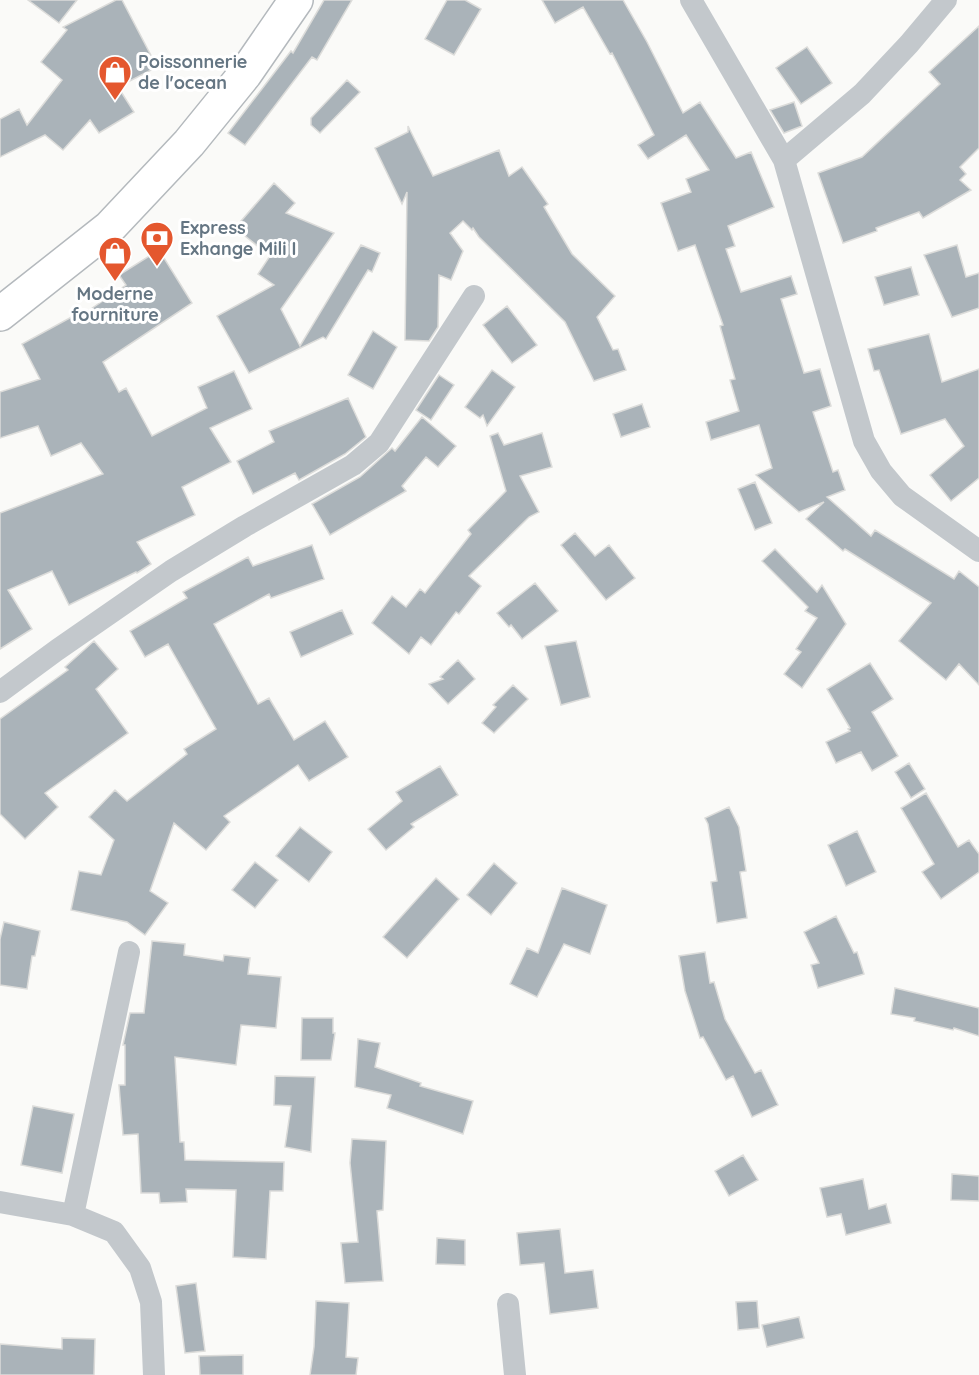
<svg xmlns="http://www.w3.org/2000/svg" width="979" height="1375" font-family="Quicksand,sans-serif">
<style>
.building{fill:#aab3b9;stroke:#dcdcda;stroke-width:1.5}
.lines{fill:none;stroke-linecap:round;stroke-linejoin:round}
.trunk-casing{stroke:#b4b9bd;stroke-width:36}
.minor{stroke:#c3c8cc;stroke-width:22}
.trunk{stroke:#fff;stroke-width:33}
.labels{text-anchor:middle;stroke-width:6;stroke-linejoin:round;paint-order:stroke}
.poi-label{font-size:18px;font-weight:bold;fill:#657683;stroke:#fff;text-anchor:start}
</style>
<rect width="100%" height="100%" fill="#fafaf8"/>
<path class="building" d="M28,0H77L59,23Z
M116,0H122L157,67L118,87L134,112L99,133L90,120L63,150L45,135L0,157V119L19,109L27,125L62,80L41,62L67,30L63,27Z
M324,0H352L317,60L312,57L245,145L228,133L291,51L293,53Z
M447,0H465L481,9L454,55L425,39Z
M542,0H623L647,42L683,113L700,102L736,158L751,152L774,207L728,226L735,246L726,249L741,292L791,276L797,294L781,299L804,373L820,369L831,406L813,412L833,472L838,470L845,490L827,497L871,536L875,530L954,579L959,571L979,587V685L959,664L946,680L899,641L931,603L845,549L843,551L806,519L824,502L799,512L756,475L772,468L759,425L711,440L706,422L739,411L730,380L735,379L720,326L723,325L695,245L678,251L661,203L691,192L686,179L709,170L686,135L648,159L638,145L654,135L612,53L610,54L583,7L555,23Z
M979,26V148L960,167L966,174L960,180L971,190L923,218L919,212L876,228L877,231L843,243L818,173L862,157L940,84L929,72Z
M807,47L832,83L801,104L776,68Z
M347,80L360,92L320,133L311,125V118Z
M794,102L802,126L784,133L770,110Z
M408,126L433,176L499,150L509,176L522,167L548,204L544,207L572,254L615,296L597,317L613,350L618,349L626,370L594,381L565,322L479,237L473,228L472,230L463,221L450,233L463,251L451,280L439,275L438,327L429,341L405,340L407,192L402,204L375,148L408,132Z
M274,183L295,203L286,213L334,233L281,309L300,346L361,245L380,253L372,272L368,270L326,339L323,337L249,373L217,316L274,285L258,274L270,256L235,228Z
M957,245L966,277L979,273V308L952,317L924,255Z
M159,250L192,303L103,362L119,392L126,388L152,436L207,408L198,387L234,371L252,409L210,428L231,462L182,487L195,515L137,542L151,564L137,573L136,572L69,605L52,571L8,590L32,629L0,649V513L103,474L81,443L51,456L38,426L0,438V392L40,379L22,344L77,314L79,317L126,285L119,275Z
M911,267L919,295L884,305L875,277Z
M507,306L537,345L512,363L483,325Z
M373,331L397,347L373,389L348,375Z
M929,334L942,382L979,369V478L951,501L930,475L964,446L945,419L901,434L879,370L874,371L868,349Z
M492,370L515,387L487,426L483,415L480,418L465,407Z
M439,375L454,385L431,420L416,410Z
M348,398L366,437L345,454L299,480L295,473L253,494L237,461L274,442L269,431Z
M642,404L650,427L621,437L613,414Z
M422,417L456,446L438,467L426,457L402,486L406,491L330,535L312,504L360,477L392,448L395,451Z
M498,433L504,445L542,433L552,467L520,476L539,512L529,517L469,576L481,586L459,614L456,612L431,645L421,637L409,654L372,623L392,596L406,607L420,589L425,593L471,534L468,530L506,491L490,436Z
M755,482L772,523L755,530L738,489Z
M575,533L595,556L609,545L635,578L606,600L561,545Z
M312,545L324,579L271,598L269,594L214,624L258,704L269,698L294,740L325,721L348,757L309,781L298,765L224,816L230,822L206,850L174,823L150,891L168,903L145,935L127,922L71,910L79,871L101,875L114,840L89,817L115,790L127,801L187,754L184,749L216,729L168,644L145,657L130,631L187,598L183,592L248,557L253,566Z
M775,549L817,592L822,585L846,624L802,688L784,674L801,652L796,649L817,618L805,611L808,607L762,561Z
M535,583L558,611L522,639L511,625L509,627L497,613Z
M342,610L353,634L301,657L290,632Z
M94,641L118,669L96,689L128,733L45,793L58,807L25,839L0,814V719L68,670L65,667Z
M576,641L590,697L561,705L545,646Z
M458,660L475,679L448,704L429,684L443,679L440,677Z
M870,663L893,699L872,712L898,756L872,771L861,752L836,763L826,742L850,731L848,729L850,728L827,689Z
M513,685L528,699L494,733L482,723L496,707L493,705Z
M909,763L925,789L911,798L895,772Z
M440,766L458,795L411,824L414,827L386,850L368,829L402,801L396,792Z
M926,793L958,847L969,840L979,854V872L941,899L922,872L934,864L901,808Z
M729,807L739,827L746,871L740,872L747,918L717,923L711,882L717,881L708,824L705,818Z
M300,827L332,852L309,882L276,856Z
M857,831L876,872L846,886L828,845Z
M255,862L278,880L255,908L232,890Z
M494,863L517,883L491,915L467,895Z
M436,878L459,899L407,958L383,937Z
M562,888L607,905L590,954L564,944L537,997L510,984L527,948L538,953Z
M836,916L854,953L857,952L864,974L818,988L811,965L819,963L804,932Z
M4,922L40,931L35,956H32L27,989L0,985V939Z
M152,941L185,944L184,955L223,961L224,955L250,958L248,974L281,977L276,1028L241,1025L236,1065L175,1057L180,1142H184L185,1160L284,1162L283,1191H270L266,1259L233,1257L236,1190L186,1189L187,1202L160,1203L159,1193H141L138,1134L123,1135L119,1085H125V1045H123L130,1013H144Z
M705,952L710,983L714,982L725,1019L755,1073L761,1070L778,1105L752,1117L733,1076L726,1080L703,1037L700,1038L685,991L679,956Z
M895,988L979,1008V1036L954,1028L953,1030L914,1021L915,1018L891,1014Z
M302,1018H333V1033H335L331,1060H301Z
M358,1039L380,1043L375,1067L421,1083L420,1086L473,1101L463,1134L387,1108L391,1095L355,1087Z
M275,1076L315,1077L311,1152L285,1147L291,1106L274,1105Z
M33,1106L74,1114L62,1173L21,1165Z
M352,1139L386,1141L383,1210L377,1211L383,1281L345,1283L341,1243L358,1242L350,1163Z
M743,1155L758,1180L729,1196L715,1171Z
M952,1174L979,1176V1201L951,1200Z
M863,1179L869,1209L886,1204L891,1223L846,1235L841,1214L827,1217L820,1188Z
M560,1229L565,1273L593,1270L598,1308L550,1314L544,1263L520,1265L517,1233Z
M437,1238L465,1240V1265L436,1264Z
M196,1283L205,1351L185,1353L176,1286Z
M316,1301L349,1303L346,1357L358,1358L356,1375H310L314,1347Z
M757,1301L759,1328L738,1330L736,1302Z
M799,1317L804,1338L767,1347L762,1325Z
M62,1338L95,1339L94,1375H0V1344L62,1349Z
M243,1355V1375H200L199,1356Z"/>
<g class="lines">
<defs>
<path id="trunk" d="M0,314L109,228L189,143L245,74L296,0"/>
</defs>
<use href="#trunk" class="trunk-casing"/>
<path class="minor" d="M691,0L784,160L864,441L881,471L902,496L979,551
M784,160L862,94L909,44L946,0
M0,692L57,650L171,571L245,526L353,465L379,443L474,296
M0,1202L73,1215L114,1232L140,1268L151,1302L154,1375
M73,1215L129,952
M508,1304L515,1375"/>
<use href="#trunk" class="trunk"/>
</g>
<defs>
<symbol id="shop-pin" viewBox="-11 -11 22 30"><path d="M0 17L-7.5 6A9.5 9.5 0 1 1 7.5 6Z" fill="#e4572e" stroke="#fff"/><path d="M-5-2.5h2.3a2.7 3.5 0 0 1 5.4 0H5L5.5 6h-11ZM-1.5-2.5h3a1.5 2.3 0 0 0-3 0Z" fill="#fff"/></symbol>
<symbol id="bank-pin" viewBox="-11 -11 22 30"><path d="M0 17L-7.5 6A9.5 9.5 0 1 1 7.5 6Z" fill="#e4572e" stroke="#fff"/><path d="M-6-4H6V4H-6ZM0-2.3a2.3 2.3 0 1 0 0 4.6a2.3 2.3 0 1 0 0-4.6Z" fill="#fff"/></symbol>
</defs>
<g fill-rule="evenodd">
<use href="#shop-pin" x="96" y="53" width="38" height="52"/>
<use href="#bank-pin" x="138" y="219" width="38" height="52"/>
<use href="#shop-pin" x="96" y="234" width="38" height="52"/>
</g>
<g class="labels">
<g class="poi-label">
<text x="138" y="68">Poissonnerie<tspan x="138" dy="21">de l'ocean</tspan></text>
<text x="180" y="234">Express<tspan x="180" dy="21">Exhange Mili I</tspan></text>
<text x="115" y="300" text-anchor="middle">Moderne<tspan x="115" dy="21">fourniture</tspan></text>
</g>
</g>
</svg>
